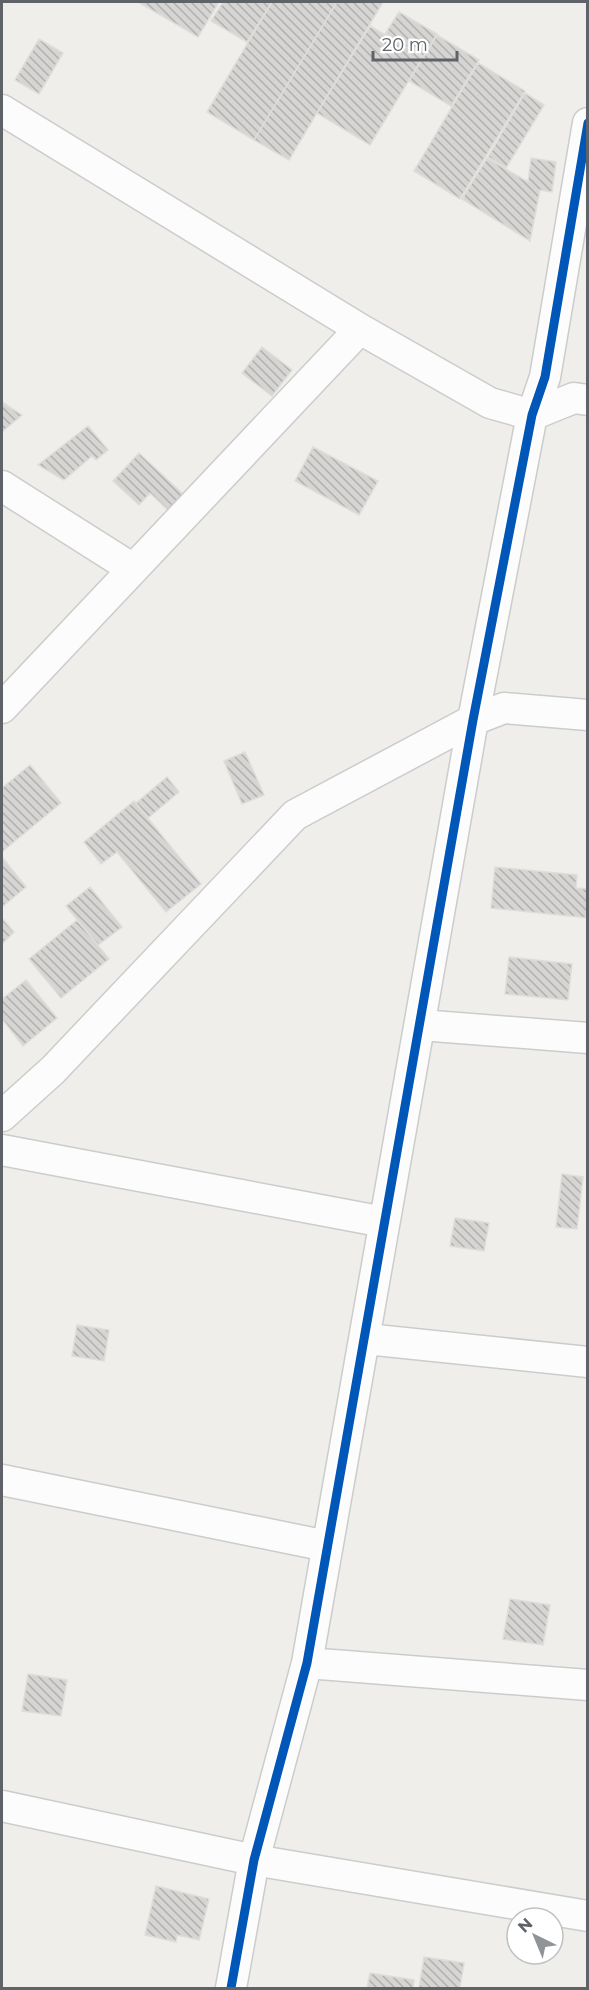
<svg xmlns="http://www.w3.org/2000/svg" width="589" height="1990" font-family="Montserrat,sans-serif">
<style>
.building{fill:url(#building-back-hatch);stroke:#deddd9;stroke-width:1.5}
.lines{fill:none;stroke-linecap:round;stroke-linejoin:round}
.street-casing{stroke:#cbcccc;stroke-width:33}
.street{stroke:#fdfcfc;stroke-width:30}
.cycleway-casing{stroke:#fff;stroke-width:13}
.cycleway{stroke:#0057b8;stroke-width:9}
</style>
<defs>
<pattern id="building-back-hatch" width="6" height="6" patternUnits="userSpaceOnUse" patternTransform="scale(1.5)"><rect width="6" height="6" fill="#d6d5d3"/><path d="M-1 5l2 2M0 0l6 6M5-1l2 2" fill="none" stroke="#b1b0af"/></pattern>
</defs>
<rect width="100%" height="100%" fill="#efeeea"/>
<path class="building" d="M138,2H219L198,37Z
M223,2H272L247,42L211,21Z
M272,2H337L254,140L207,112Z
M337,2H383L289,160L254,140Z
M399,12L437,34L423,57L385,34Z
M370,26L423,57L370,145L317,113Z
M437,35L479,60L451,106L409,81Z
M39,39L63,53L39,94L15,80Z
M478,63L525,91L460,199L414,171Z
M525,93L544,105L506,168L488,157Z
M487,158L528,182L531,158L556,162L552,192L540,190L530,241L462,199Z
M262,347L292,370L272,396L242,373Z
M2,402L22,415L2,432Z
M88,426L108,450L96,460L92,456L64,480L38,465Z
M313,447L378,481L359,515L295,481Z
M139,453L184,495L169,511L150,493L139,505L113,481Z
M245,752L264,795L242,804L224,761Z
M30,765L61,803L15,841L2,824V788Z
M167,777L179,792L148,818L136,803Z
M134,801L201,884L166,912L117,852L101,864L84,842Z
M2,824L15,841L2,852Z
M2,857L26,887L2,907Z
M495,867L577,875L576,888L588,889V918L491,908Z
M90,887L122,927L98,945L66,906Z
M2,918L14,932L2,944Z
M77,920L109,959L61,998L29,959Z
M509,957L572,964L568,1000L505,994Z
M26,980L57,1018L23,1046L2,1019V999Z
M562,1174L583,1177L577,1229L556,1227Z
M455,1218L489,1223L484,1251L450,1246Z
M77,1325L109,1330L104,1361L72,1356Z
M510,1599L550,1605L543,1645L503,1639Z
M28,1674L67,1680L61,1716L22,1711Z
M156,1886L209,1899L199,1940L177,1935L176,1942L145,1935Z
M424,1957L464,1963L460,1988H419Z
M370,1973L414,1980L413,1988H367Z"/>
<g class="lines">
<defs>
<path id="street" d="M2,110L360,329L490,403L532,415L574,398L588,400
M2,486L133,569
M2,708L360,329
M420,1025L588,1038
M2,1116L53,1070L295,815L473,720L504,708L588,715
M2,1150L384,1222
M366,1339L588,1362
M2,1480L327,1546
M307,1663L588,1685
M2,1806L254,1860L588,1916
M231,1988L254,1860L307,1663L473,720L532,415L545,377L588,123"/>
</defs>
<use href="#street" class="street-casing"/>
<use href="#street" class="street"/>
<defs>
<path id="cycleway" d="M231,1988L254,1860L307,1663L473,720L532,415L545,377L588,123"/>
</defs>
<use href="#cycleway" class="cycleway-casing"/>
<use href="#cycleway" class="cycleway"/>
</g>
<rect width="589" height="1990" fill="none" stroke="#5f6368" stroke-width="6"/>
<g transform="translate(535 1936) rotate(317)"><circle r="28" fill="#ffffff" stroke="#bfc1c3" stroke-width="1.5"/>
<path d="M0-4.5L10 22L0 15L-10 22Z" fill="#919496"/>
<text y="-9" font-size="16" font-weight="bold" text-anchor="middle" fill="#5f6368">N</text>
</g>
<path d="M373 51v9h84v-9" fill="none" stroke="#5f6368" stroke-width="3"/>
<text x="382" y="51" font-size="18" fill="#5f6368" stroke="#ffffff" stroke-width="4.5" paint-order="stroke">20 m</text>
</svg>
